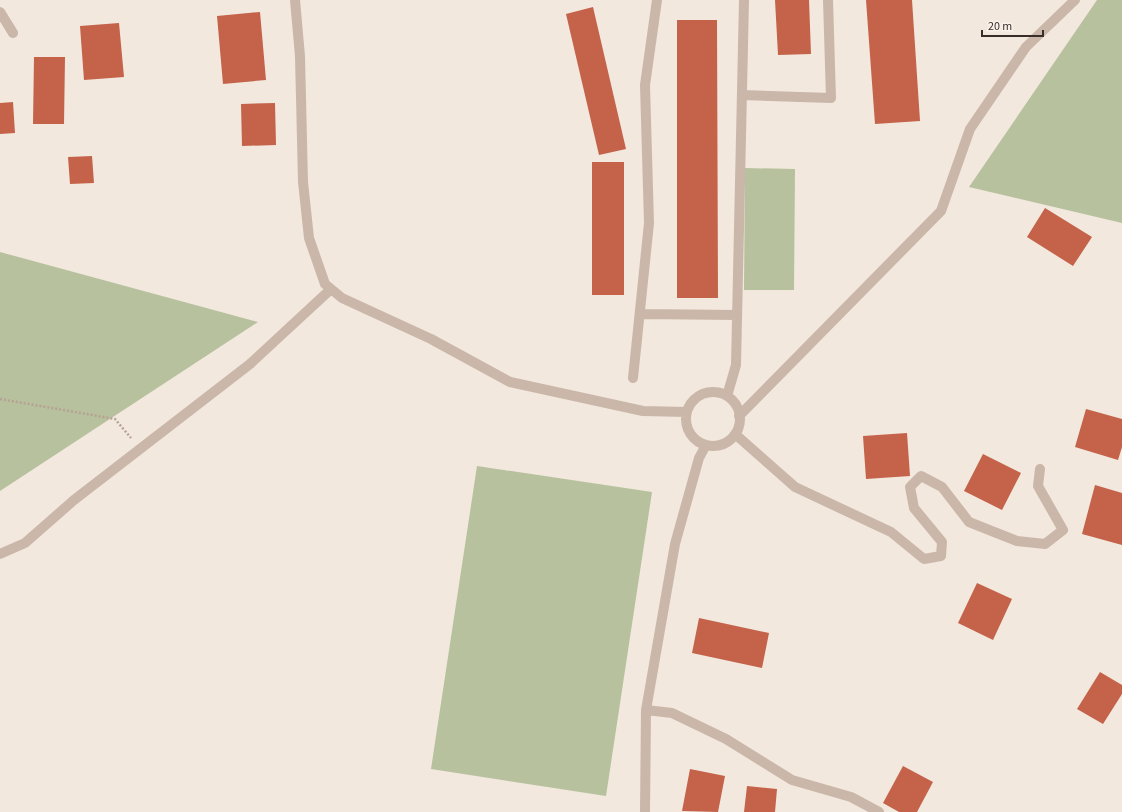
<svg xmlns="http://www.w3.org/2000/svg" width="1122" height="812" font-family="'Source Sans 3',sans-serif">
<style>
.green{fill:#b7c19e}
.building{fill:#c4624a}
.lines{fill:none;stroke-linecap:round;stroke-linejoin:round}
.path{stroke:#b6a194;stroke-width:2.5;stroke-dasharray:2 2;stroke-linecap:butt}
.minor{stroke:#cab7a9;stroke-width:10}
</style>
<rect width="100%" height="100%" fill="#f2e8de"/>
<path class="green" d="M1097,0H1122V223L969,187Z
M745,168L795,169L794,290H744Z
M0,252L258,322L0,491Z
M477,466L652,492L606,796L431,769Z"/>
<path class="building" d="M775,0H809L811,54L778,55Z
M866,0H912L920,121L875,124Z
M593,7L626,149L599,155L566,14Z
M260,12L266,80L223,84L217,16Z
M677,20H717L718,298H677Z
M119,23L124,77L84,80L80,26Z
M34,57H65L64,124H33Z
M13,102L15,133L0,134V103Z
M275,103L276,145L242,146L241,104Z
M92,156L94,183L70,184L68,157Z
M592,162H624V295H592Z
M1045,208L1092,237L1073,266L1027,237Z
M1086,409L1122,419V447L1118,460L1075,447Z
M907,433L910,476L866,479L863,436Z
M983,454L1021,473L1002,510L964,491Z
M1095,485L1122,493V545L1082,534Z
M977,583L1012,599L993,640L958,623Z
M699,618L769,633L762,668L692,653Z
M1100,672L1122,685V694L1103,724L1077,709Z
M903,766L933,782L917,812H899L883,803Z
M690,769L725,776L718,812L682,811Z
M747,786L777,789L775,812H744Z"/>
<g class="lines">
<path class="path" d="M0,399L115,419L131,438"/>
<path class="minor" d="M295,0L300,56L303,182L309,238L325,284L342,298L431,339L510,382L643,411L687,412
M0,12L13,33
M742,95L831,98L828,0
M640,314L737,315
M633,378L649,223L645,85L657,0
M686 419a27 27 0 1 1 54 0a27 27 0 1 1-54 0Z
M727,396L736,365L744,0
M739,416L941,211L970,129L1026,47L1075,0
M735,434L795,487L891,532L924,559L941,556L942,542L914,508L910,487L921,476L942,487L969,522L1017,541L1045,544L1063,530L1038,486L1040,469
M0,554L25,543L74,500L250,364L331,289
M646,710L672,713L726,739L792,780L851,797L879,812
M645,812L646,710L675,544L699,458L706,445"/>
</g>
<path d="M982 30v6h61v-6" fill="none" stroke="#382d29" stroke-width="2"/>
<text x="988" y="30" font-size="12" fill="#382d29" stroke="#faf2ea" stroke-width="3" paint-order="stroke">20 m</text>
</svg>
